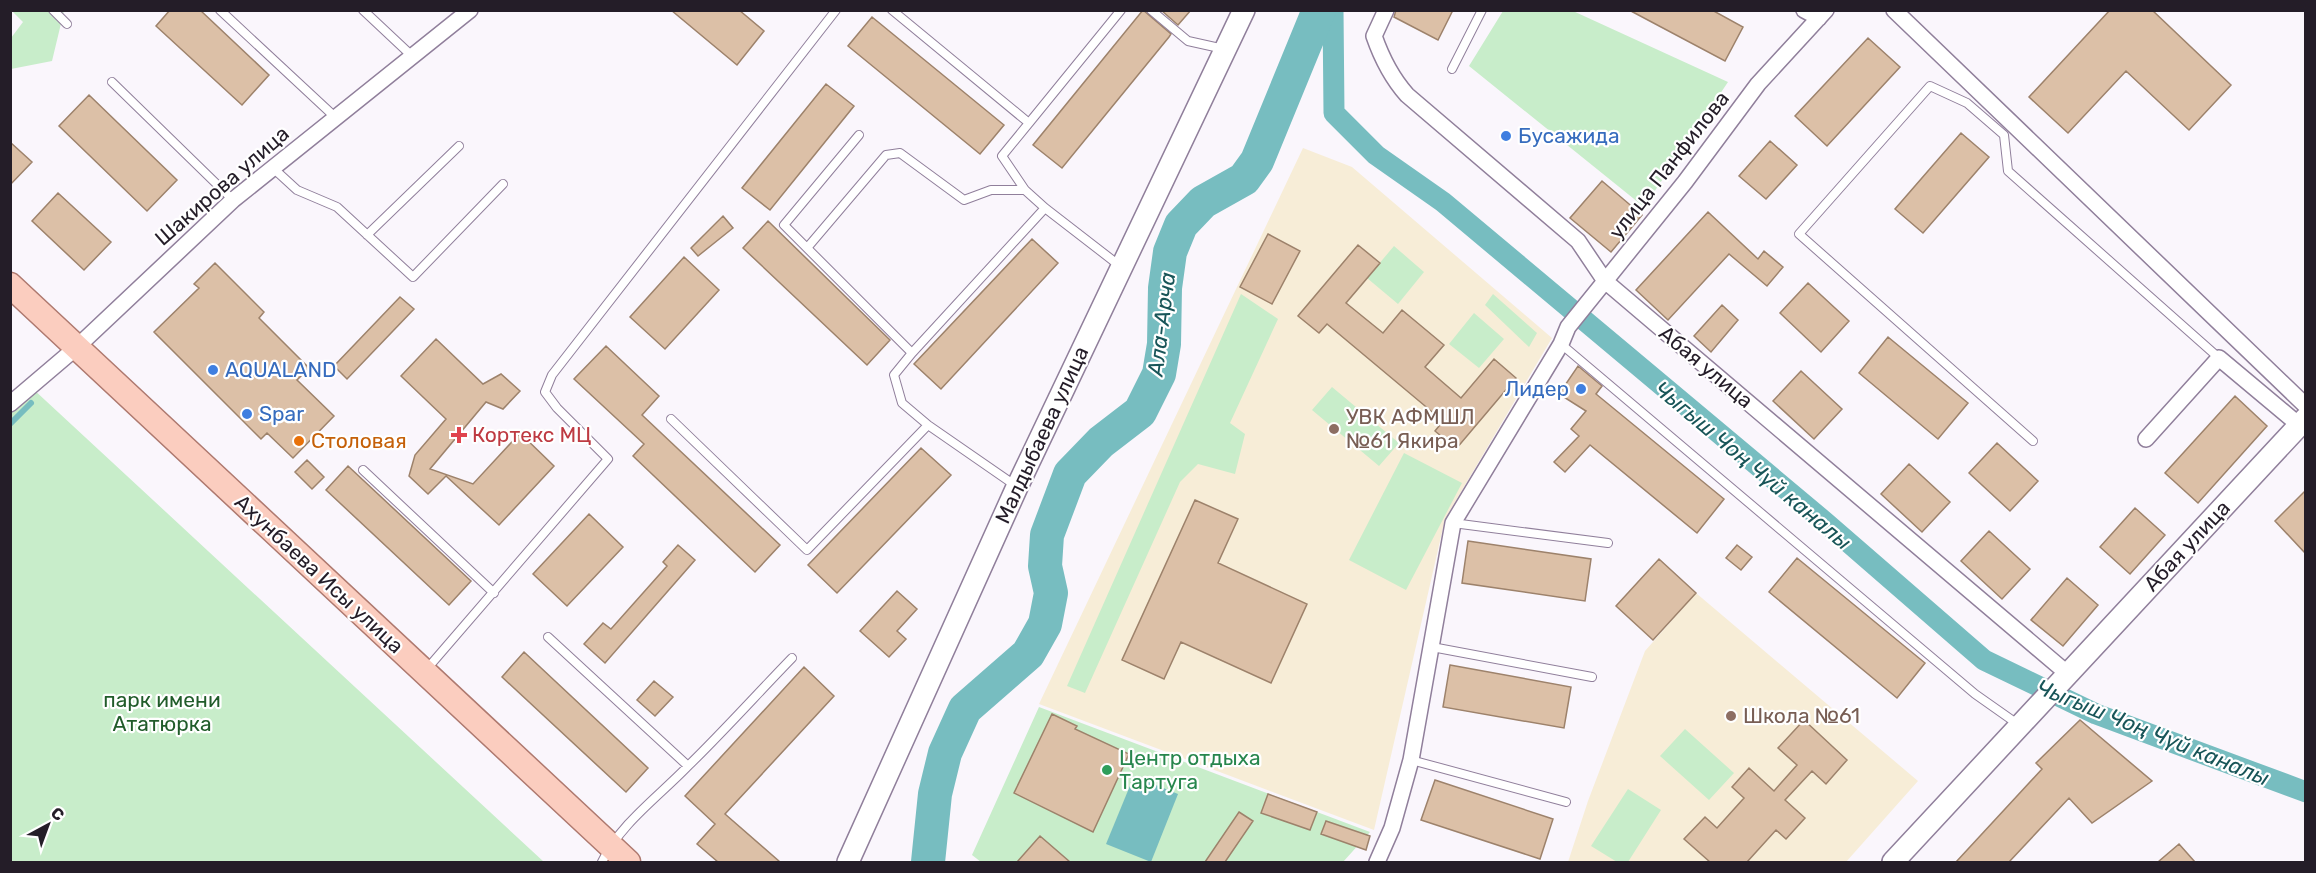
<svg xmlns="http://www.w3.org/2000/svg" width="2316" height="873" font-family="Rubik,sans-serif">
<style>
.education{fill:#f7edd7}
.green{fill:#c8edca}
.water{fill:#77bdc0}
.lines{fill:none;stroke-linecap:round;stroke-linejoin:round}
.stream{stroke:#77bdc0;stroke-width:6}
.canal{stroke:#77bdc0;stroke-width:21}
.river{stroke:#77bdc0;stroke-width:34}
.building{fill:#dcc0a7;stroke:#9d826b;stroke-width:1.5}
.lane-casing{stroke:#907f9b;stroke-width:10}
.street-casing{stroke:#907f9b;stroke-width:18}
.secondary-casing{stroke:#907f9b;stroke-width:24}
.primary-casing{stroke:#ae796f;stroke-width:27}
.lane{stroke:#fff;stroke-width:8}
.street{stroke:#fff;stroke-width:15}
.secondary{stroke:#fff;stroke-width:21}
.primary{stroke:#fbcdbf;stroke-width:24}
.shop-dot{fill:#3f7fe0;stroke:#fff;stroke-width:2}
.education-dot{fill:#8d6e63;stroke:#fff;stroke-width:2}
.health-dot{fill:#e0444e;stroke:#fff;stroke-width:2}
.food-dot{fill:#e8710a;stroke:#fff;stroke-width:2}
.leisure-dot{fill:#2e9e5b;stroke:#fff;stroke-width:2}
.labels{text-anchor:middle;stroke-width:4.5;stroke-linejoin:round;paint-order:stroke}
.shop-label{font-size:21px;fill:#366cbe;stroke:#fff;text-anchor:start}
.street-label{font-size:21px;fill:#241d28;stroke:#fff}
.education-label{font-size:21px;fill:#785e54;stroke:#fff;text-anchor:start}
.health-label{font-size:21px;fill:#be3a42;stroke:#fff;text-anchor:start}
.food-label{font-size:21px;fill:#c56008;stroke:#fff;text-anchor:start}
.park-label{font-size:21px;fill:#215c2a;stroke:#fff}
.leisure-label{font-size:21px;fill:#27864d;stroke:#fff;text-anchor:start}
.water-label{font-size:22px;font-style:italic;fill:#185558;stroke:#fff}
</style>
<rect width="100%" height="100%" fill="#faf6fc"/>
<path class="education" d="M1303,148L1352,167L1552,338L1445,519L1374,830L1039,704Z
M1696,593L1918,781L1846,862H1568L1588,801L1645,651Z"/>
<path class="green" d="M11,10L64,11L52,61L11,69V38L23,22Z
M1503,11H1573L1728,82L1644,207L1469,66Z
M1394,246L1424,272L1398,304L1367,278Z
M1241,294L1278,319L1230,423L1245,434L1235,474L1198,464L1180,482L1085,693L1067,686Z
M1493,294L1537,333L1529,347L1485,305Z
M1474,313L1504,339L1479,368L1449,344Z
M1332,387L1399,443L1379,466L1312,410Z
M32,388L544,862H11L10,410Z
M1404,453L1462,483L1406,590L1349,560Z
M1039,707L1370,832L1343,862H981L972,855Z
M1685,729L1734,773L1709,800L1660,756Z
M1628,789L1661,810L1628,862H1617L1591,846Z"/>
<path class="water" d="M1134,776L1178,794L1151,862L1106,844Z"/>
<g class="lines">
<path class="stream" d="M10,424L31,403"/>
<path class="canal" d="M1333,10L1334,113L1376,155L1443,202L1825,522L1984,660L2096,714L2306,792"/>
<path class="river" d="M928,862L935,794L945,753L965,709L1028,654L1045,624L1051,593L1045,566L1047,535L1070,474L1101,442L1140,412L1159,374L1164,344L1165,288L1170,252L1181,225L1203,202L1244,179L1257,161L1319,10"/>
</g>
<path class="building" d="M170,10H200L269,75L242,105L156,26Z
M671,10H739L764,31L737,65Z
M1143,10L1171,34L1169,37L1062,168L1033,145Z
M1161,10H1191L1178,25Z
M1396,10H1453L1438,40L1394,17Z
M1629,10H1712L1743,27L1725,61Z
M2110,10H2152L2231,85L2189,130L2126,71L2068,133L2029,97Z
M872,17L1004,125L980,154L848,46Z
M1868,38L1900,67L1827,146L1795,116Z
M826,84L854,106L770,210L742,188Z
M89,95L177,180L147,211L59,126Z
M1961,133L1989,157L1923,233L1895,209Z
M1770,141L1797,165L1766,199L1739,176Z
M10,142L32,162L10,185Z
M1602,181L1642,215L1611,252L1570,218Z
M58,193L111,242L84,270L32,221Z
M1708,212L1758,259L1764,251L1783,267L1767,286L1729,254L1668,320L1636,290Z
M723,216L733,228L698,256L691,248Z
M768,221L890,340L867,365L743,248Z
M1268,234L1300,251L1272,304L1240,287Z
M1032,239L1058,263L941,389L914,364Z
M1358,245L1380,263L1346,303L1383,333L1402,310L1444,345L1425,367L1461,398L1494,359L1516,378L1456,449L1435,431L1443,421L1327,324L1319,333L1298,316Z
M684,257L719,290L665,349L630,317Z
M215,263L264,312L259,318L309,368L297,380L334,416L293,458L267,433L261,439L154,332L199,288L194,284Z
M1808,283L1849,321L1821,352L1780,313Z
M400,297L414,309L347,379L334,366Z
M1722,305L1738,320L1711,352L1694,336Z
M1888,337L1968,403L1938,439L1859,373Z
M436,339L483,384L501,374L520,391L503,409L486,402L430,469L473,484L520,433L554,466L499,525L446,476L428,494L409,476L415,455L446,419L401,376Z
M606,346L659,396L642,415L780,545L755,572L633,456L644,444L574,379Z
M1578,366L1602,386L1596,394L1724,499L1697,533L1590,445L1565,472L1554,462L1579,436L1571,429L1586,411L1559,394Z
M1801,371L1842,409L1814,439L1773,401Z
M2235,396L2267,426L2198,503L2165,473Z
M1997,443L2038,481L2010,511L1969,473Z
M921,448L951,475L837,593L808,565Z
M307,460L324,477L312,489L295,472Z
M1909,464L1950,502L1922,532L1881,494Z
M348,466L471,581L449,605L326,490Z
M2306,490V554L2275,521Z
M1195,500L1238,519L1218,563L1307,604L1271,683L1181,642L1164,679L1122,660Z
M2135,508L2165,535L2130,574L2100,547Z
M589,514L623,547L567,606L533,574Z
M1989,531L2030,569L2002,599L1961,561Z
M1468,541L1591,559L1585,601L1462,583Z
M678,545L695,560L605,663L584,644L603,623L611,629L667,566L663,562Z
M1737,545L1752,557L1741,570L1726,558Z
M1797,558L1925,663L1897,698L1769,592Z
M1659,559L1696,593L1653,640L1616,606Z
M2067,578L2098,605L2063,646L2031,620Z
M897,591L917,609L897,631L906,639L889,657L860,631Z
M524,652L648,768L626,792L502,677Z
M1450,665L1571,687L1564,728L1443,707Z
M804,667L834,696L725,814L780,862H718L697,844L715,824L685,796Z
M654,681L673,697L655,716L637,700Z
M1052,714L1077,726L1075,729L1129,754L1093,832L1014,793Z
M1804,720L1847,760L1826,784L1812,771L1785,800L1805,818L1786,839L1776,830L1747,862H1710L1684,839L1705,817L1717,828L1744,798L1732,787L1749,768L1774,791L1797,765L1778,748Z
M2080,720L2152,781L2092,823L2069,798L2009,862H1956L2042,769L2036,763Z
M1435,780L1553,819L1540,859L1421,820Z
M1268,794L1317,812L1310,830L1261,813Z
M1239,812L1253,821L1225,862H1205Z
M1326,821L1370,836L1366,850L1321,834Z
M1040,836L1070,862H1017Z
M2179,844L2195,862H2158Z"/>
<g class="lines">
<defs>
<path id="lane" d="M53,10L67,24
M220,10L335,117
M363,10L412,56
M892,10L1029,123L1121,10
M1151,10L1188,41L1224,49
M1452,69L1482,10
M112,82L233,200
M1029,123L1002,156L1025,190L1045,208L1120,266
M859,135L784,225L912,353
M273,168L297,190L337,207L413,277L503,184
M367,235L459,146
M807,248L886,155L900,153L964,200L991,190H1025
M1561,344L1975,694L2019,725
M671,419L807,550L928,425
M2033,441L1799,234L1930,86L1967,103L2004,135L2008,171L2219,358
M363,470L494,593
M1016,486L928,425L902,403L894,375L912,353L1045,208
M1453,523L1608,543
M548,637L688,766
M1432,647L1592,677
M426,670L608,459L557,408L545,392L552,375L836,10
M1411,760L1566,802
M602,862C620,824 658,797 687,767C723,732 757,694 792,658"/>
<path id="street" d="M1386,10L1374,36C1382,59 1391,77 1407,95L1578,241L1605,281L2068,674
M1804,10L1819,18
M1894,10L2306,406
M10,404L77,347L233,200L470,10
M2146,439L2219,358L2299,425
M1377,862L1392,828L1411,760L1453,523L1561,344L1568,327L1685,182L1758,84L1826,10"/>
<path id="secondary" d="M848,862L1017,487L1244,10
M1893,862L2306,418"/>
<path id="primary" d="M10,285L628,862"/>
</defs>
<use href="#lane" class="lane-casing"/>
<use href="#street" class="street-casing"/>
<use href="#secondary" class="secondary-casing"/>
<use href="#primary" class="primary-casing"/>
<use href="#lane" class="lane"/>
<use href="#street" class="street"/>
<use href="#secondary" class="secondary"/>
<use href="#primary" class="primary"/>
</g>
<g class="shop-dot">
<circle cx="1506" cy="136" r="6"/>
<circle cx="213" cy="370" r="6"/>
<circle cx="1581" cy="389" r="6"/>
<circle cx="247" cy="414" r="6"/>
</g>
<g class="education-dot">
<circle cx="1334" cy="429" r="6"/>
<circle cx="1731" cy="716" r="6"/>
</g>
<path class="health-dot" d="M456 426h6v6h6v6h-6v6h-6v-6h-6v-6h6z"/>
<circle class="food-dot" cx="299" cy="441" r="6"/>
<circle class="leisure-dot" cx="1107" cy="770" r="6"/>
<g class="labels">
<g class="shop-label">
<text x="1518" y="143">Бусажида</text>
<text x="225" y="377">AQUALAND</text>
<text x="1569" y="396" text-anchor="end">Лидер</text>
<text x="259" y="421">Spar</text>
</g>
<g class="street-label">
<text transform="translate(1669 165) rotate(-52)" y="7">улица Панфилова</text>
<text transform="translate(222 186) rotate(-41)" y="7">Шакирова улица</text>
<text transform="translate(1706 367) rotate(40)" y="7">Абая улица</text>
<text transform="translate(1042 435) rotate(-65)" y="7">Малдыбаева улица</text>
<text transform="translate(2187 546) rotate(-47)" y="7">Абая улица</text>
<text transform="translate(319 574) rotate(43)" y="7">Ахунбаева Исы улица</text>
</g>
<g class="education-label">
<text x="1346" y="424">УВК АФМШЛ<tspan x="1346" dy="24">№61 Якира</tspan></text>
<text x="1743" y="723">Школа №61</text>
</g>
<g class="health-label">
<text x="472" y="442">Кортекс МЦ</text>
</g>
<g class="food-label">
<text x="311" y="448">Столовая</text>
</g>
<g class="park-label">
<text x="162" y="707">парк имени<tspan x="162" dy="24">Ататюрка</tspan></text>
</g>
<g class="leisure-label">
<text x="1119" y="765">Центр отдыха<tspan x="1119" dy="24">Тартуга</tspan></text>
</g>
<g class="water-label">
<text transform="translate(1161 324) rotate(-83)" y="8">Ала-Арча</text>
<text transform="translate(1753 465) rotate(40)" y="8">Чыгыш Чоң Чүй каналы</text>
<text transform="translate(2153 732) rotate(22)" y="8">Чыгыш Чоң Чүй каналы</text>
</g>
</g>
<rect width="2316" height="873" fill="none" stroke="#241d28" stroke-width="24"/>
<g transform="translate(48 825) rotate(41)" stroke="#ffffff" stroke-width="4.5" paint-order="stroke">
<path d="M0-4.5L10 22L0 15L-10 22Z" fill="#241d28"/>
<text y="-9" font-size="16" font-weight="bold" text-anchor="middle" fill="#241d28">С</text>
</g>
</svg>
